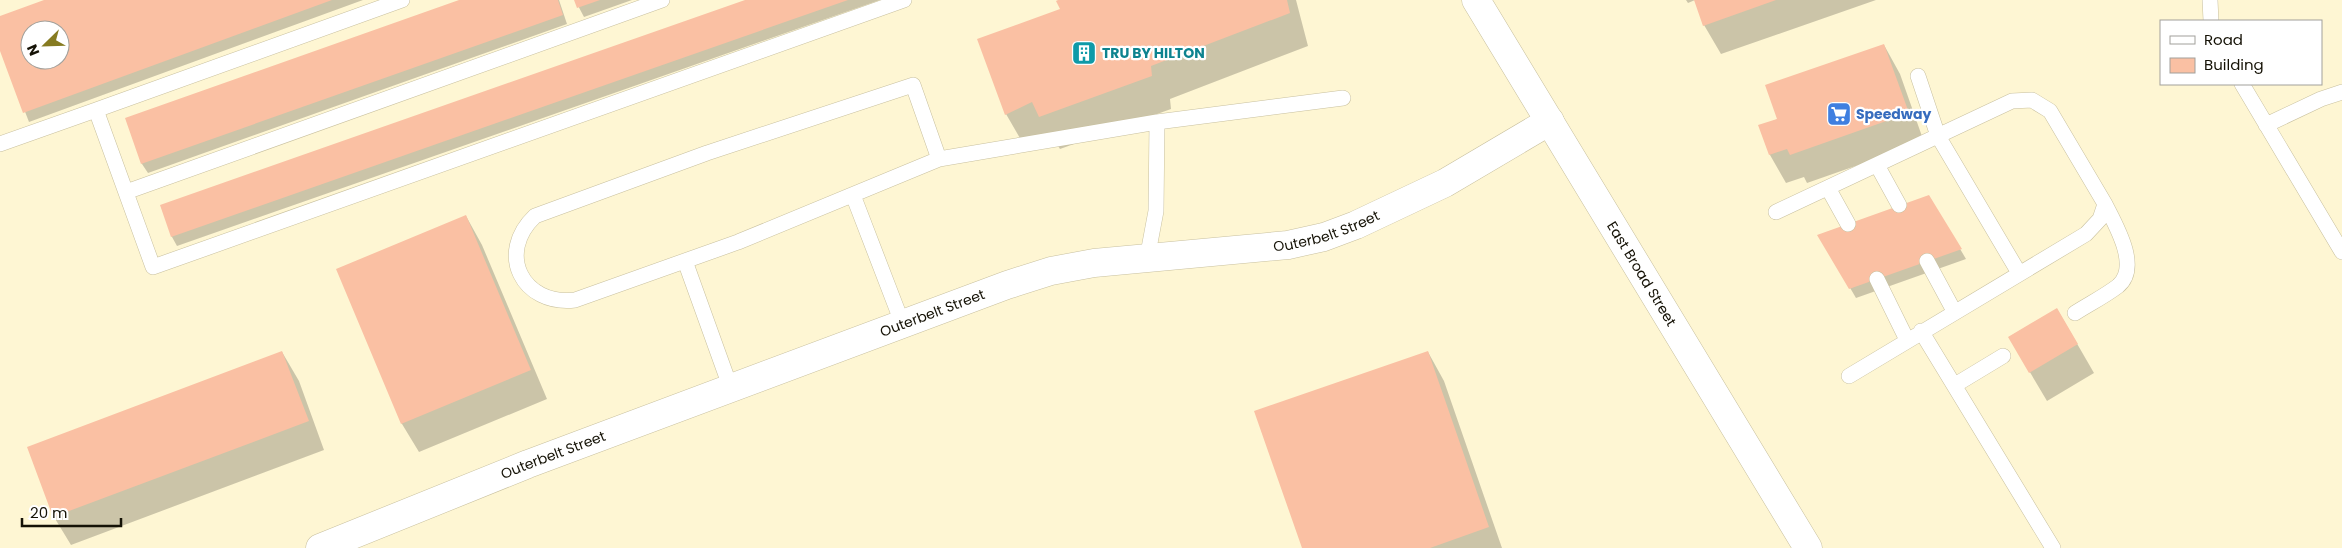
<svg xmlns="http://www.w3.org/2000/svg" width="2342" height="548" font-family="Poppins,sans-serif">
<style>
.shadow{fill:#0003;fill-rule:evenodd}
.building{fill:#fac0a3;fill-rule:evenodd}
.lines{fill:none;stroke-linecap:round;stroke-linejoin:round}
.service-casing{stroke:#c8c09f;stroke-width:16}
.minor-casing{stroke:#c8c09f;stroke-width:29}
.trunk-casing{stroke:#c8c09f;stroke-width:29}
.service{stroke:#fff;stroke-width:15}
.minor{stroke:#fff;stroke-width:28}
.trunk{stroke:#fff;stroke-width:28}
.labels{text-anchor:middle;stroke-width:4.5;stroke-linejoin:round;paint-order:stroke}
.culture-label{font-size:14px;font-weight:bold;fill:#0d838f;stroke:#fff;text-anchor:start}
.shop-label{font-size:14px;font-weight:bold;fill:#366cbe;stroke:#fff;text-anchor:start}
.street-label{font-size:14px;fill:#151206;stroke:#fff}
</style>
<rect width="100%" height="100%" fill="#fef6d3"/>
<path class="shadow" d="M48,0H363L29,122L0,47V18ZM30,30H60V60H30Z
M462,0H559L567,24L148,173L142,164L126,119Z
M575,0H632L584,17Z
M749,0H880L177,246L172,237L161,206Z
M1062,0H1296L1308,46L1170,99L1171,109L1060,149L1051,135L1025,147L1006,114L1062,10Z
M1686,0H1876L1721,54L1704,25L1695,0L1688,3Z
M1884,45L1900,74L1924,142L1807,183L1804,177L1786,183L1770,155L1760,126L1778,119Z
M1929,196L1966,259L1856,298L1819,235Z
M466,216L482,245L547,399L419,452L402,424L338,269Z
M2057,309L2094,373L2047,401L2009,337Z
M282,352L299,381L324,450L71,545L54,517Z
M1428,352L1444,381L1502,548H1303Z"/>
<path class="building" d="M44,0H332L23,113L0,51V16ZM30,30H60V60H30Z
M459,0H558L563,15L141,164L125,118Z
M574,0H600L577,8Z
M745,0H848L171,237L160,205Z
M1058,0H1287L1290,13L1151,66L1152,76L1039,117L1032,102L1005,115L977,39L1060,9L1056,1Z
M1694,0H1776L1703,26Z
M1884,44L1909,113L1790,155L1787,149L1769,155L1758,125L1777,119L1765,85Z
M1929,195L1962,249L1849,289L1817,235Z
M466,215L531,370L401,424L336,269Z
M2057,308L2078,344L2029,373L2008,337Z
M282,351L309,421L53,517L27,447Z
M1428,351L1489,527L1430,548H1302L1254,411Z"/>
<g class="lines">
<defs>
<path id="service" d="M402,0L96,110L153,267L904,0
M2210,0L2211,21
M1918,76L1938,136L2019,273
M2242,84L2342,252
M1157,122L1343,98
M2266,125L2321,99L2342,92
M0,144L96,110
M939,159L913,85L707,153L535,216C496,253 522,306 575,300L738,242L939,159L1157,122L1156,211L1147,259
M1877,165L1899,205
M1828,188L1848,224
M126,192L662,0
M853,195L903,325
M1776,212L2012,101L2032,100L2050,111L2105,204L2100,219L2086,234L1849,376
M685,261L731,389
M1927,261L1954,311
M1877,279L1907,340
M2075,313C2089,304 2105,296 2118,286C2141,267 2115,224 2105,204
M1921,331L2053,548
M1955,385L2003,356"/>
<g id="minor">
<path id="s1" d="M320,548L528,464L1007,285L1051,271L1094,263L1288,245L1324,237L1356,225L1445,183L1550,121"/>
</g>
<g id="trunk">
<path id="s2" d="M1476,0L1808,548"/>
</g>
</defs>
<use href="#service" class="service-casing"/>
<use href="#minor" class="minor-casing"/>
<use href="#trunk" class="trunk-casing"/>
<use href="#service" class="service"/>
<use href="#minor" class="minor"/>
<use href="#trunk" class="trunk"/>
</g>
<defs>
<symbol id="building-square" viewBox="-11 -11 22 22"><rect x="-9" y="-9" width="18" height="18" rx="4" fill="#0f9aa8" stroke="#fff"/><path d="M-4-6H4V6H1V3H-1V6H-4ZM-2.5-4.3h1.7v1.8h-1.7ZM.8-4.3h1.7v1.8H.8ZM-2.5-1h1.7V.8h-1.7ZM.8-1h1.7V.8H.8Z" fill="#fff"/></symbol>
<symbol id="supermarket-square" viewBox="-11 -11 22 22"><rect x="-9" y="-9" width="18" height="18" rx="4" fill="#3f7fe0" stroke="#fff"/><path d="M-6-5.5h2.5l.6 2H6L4.5 2H-2.5L-4.4-4H-6ZM-1.5 3.2a1.3 1.3 0 1 0 .1 0ZM3 3.2a1.3 1.3 0 1 0 .1 0Z" fill="#fff"/></symbol>
</defs>
<g fill-rule="evenodd">
<use href="#building-square" x="1070" y="39" width="28" height="28"/>
<use href="#supermarket-square" x="1825" y="100" width="28" height="28"/>
</g>
<g class="labels">
<g class="culture-label">
<text x="1102" y="58">TRU BY HILTON</text>
</g>
<g class="shop-label">
<text x="1856" y="119">Speedway</text>
</g>
<g class="street-label">
<text dy="5" stroke="none"><textPath href="#s1" startOffset="1061">Outerbelt Street</textPath></text>
<text dy="5" stroke="none"><textPath href="#s2" startOffset="320">East Broad Street</textPath></text>
<text dy="5" stroke="none"><textPath href="#s1" startOffset="656">Outerbelt Street</textPath></text>
<text dy="5" stroke="none"><textPath href="#s1" startOffset="251">Outerbelt Street</textPath></text>
</g>
</g>
<rect x="2160" y="20" width="162" height="65" fill="#ffffff" stroke="#a1a09b"/>
<rect x="2170" y="36" width="25" height="8" fill="#ffffff" stroke="#a1a09b"/>
<text x="2204" y="45" font-size="15" fill="#151206">Road</text>
<rect x="2170" y="58" width="25" height="15" fill="#fac0a3" stroke="#a1a09b"/>
<text x="2204" y="70" font-size="15" fill="#151206">Building</text>
<g transform="translate(45 45) rotate(247)"><circle r="24" fill="#ffffff" stroke="#a1a09b"/>
<path d="M0-4L9 19L0 12L-9 19Z" fill="#867b21"/>
<text y="-8" font-size="14" font-weight="bold" text-anchor="middle" fill="#151206">N</text>
</g>
<path d="M22 518v8h99v-8" fill="none" stroke="#151206" stroke-width="2.5"/>
<text x="30" y="518" font-size="15" fill="#151206" stroke="#ffffff" stroke-width="4" paint-order="stroke">20 m</text>
</svg>
